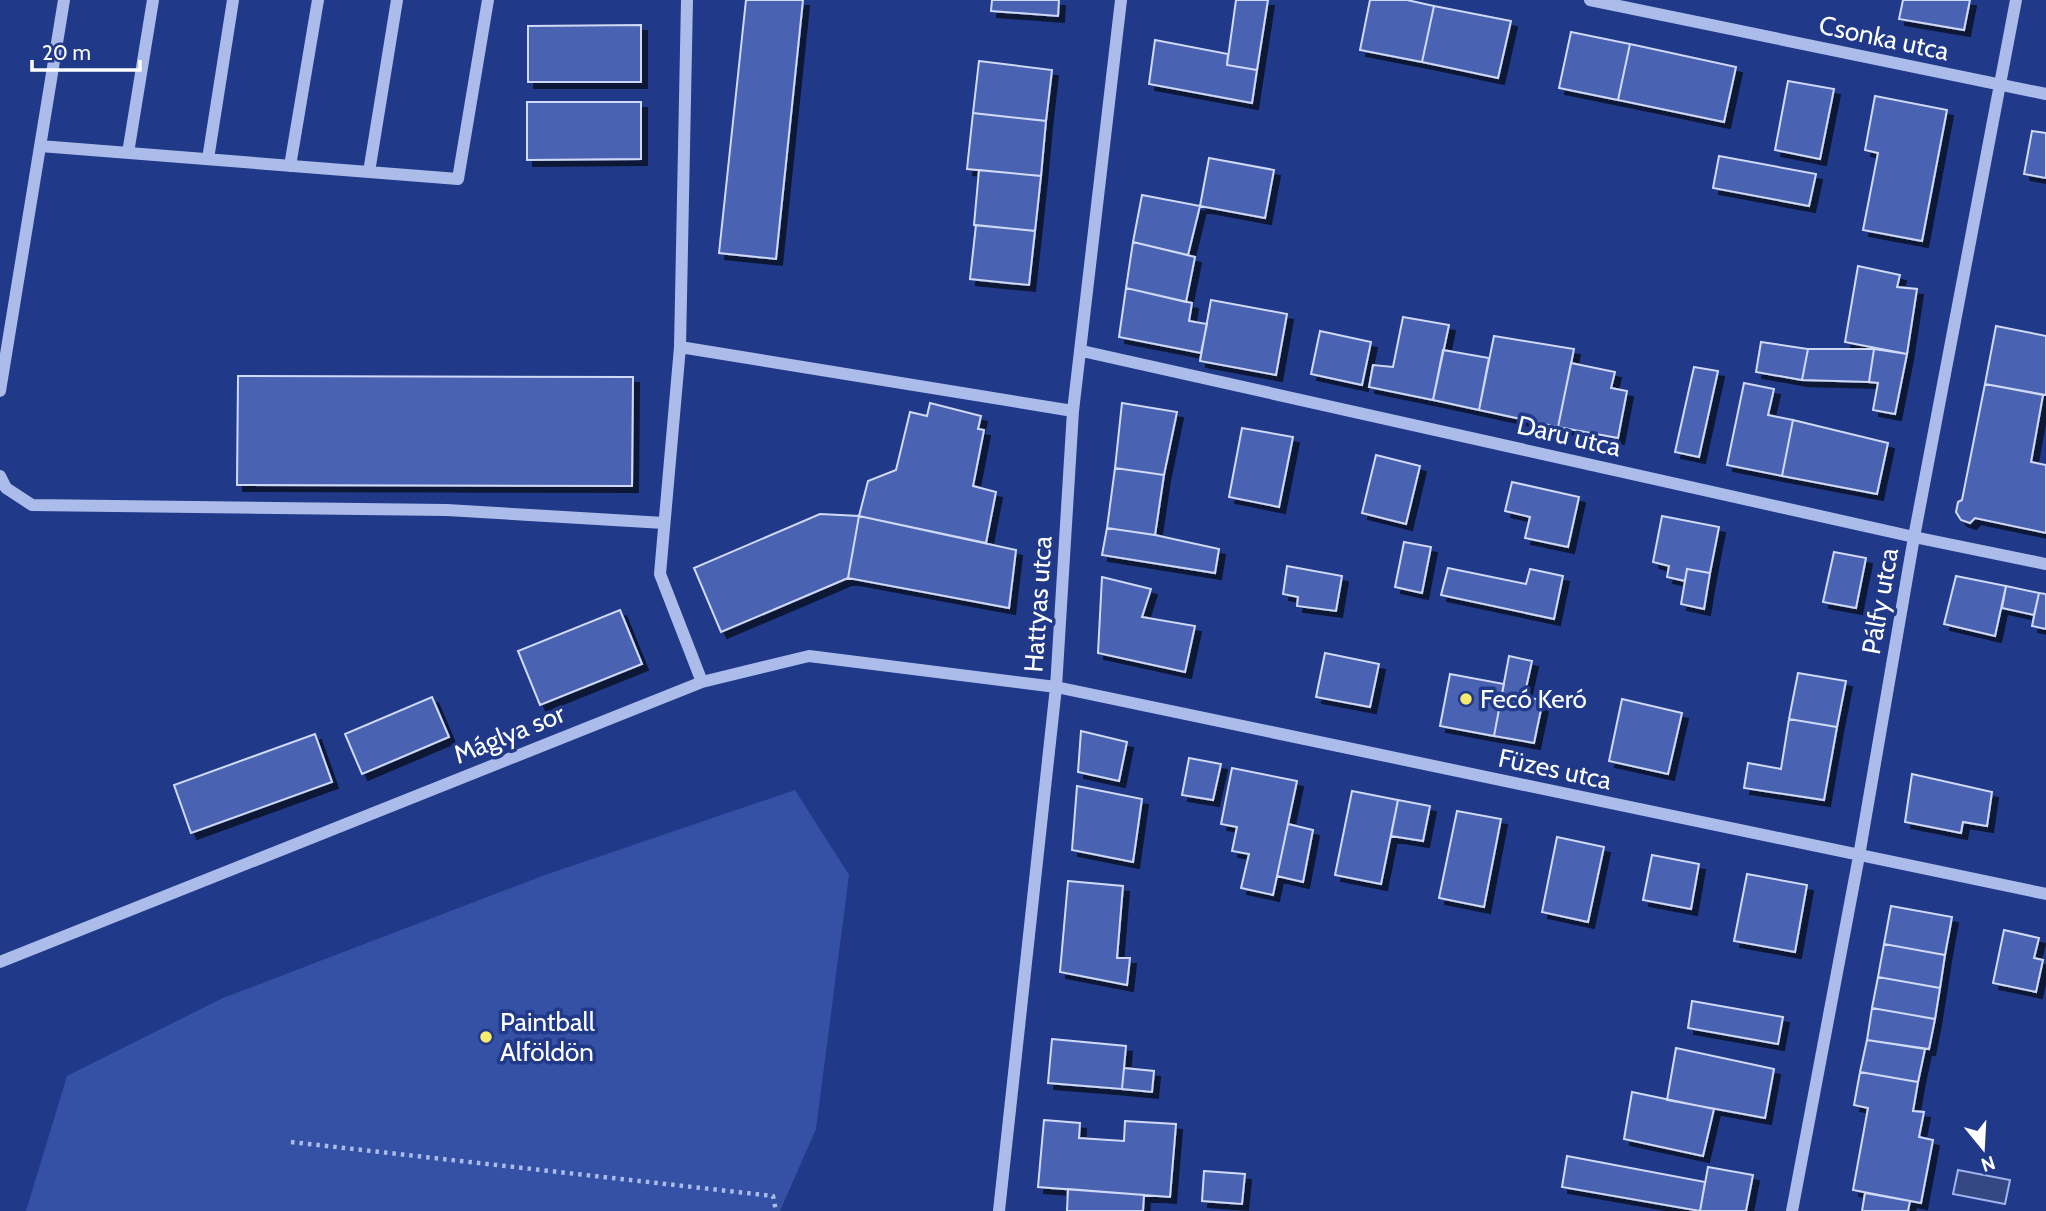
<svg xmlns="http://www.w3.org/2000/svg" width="2046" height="1211" font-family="Cabin,sans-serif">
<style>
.green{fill:#3451a6}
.water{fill:#364884;stroke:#9fb3ec;stroke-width:2}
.building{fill:#4962b1;stroke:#d0daf8;stroke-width:2;filter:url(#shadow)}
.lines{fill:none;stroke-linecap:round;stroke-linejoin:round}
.path{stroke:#abbbea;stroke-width:4.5;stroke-dasharray:3.5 5;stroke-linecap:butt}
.minor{stroke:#abbbea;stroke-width:12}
.poi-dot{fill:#f7eb6c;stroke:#203988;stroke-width:2.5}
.labels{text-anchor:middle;stroke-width:7;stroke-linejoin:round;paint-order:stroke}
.street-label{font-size:26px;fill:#fff;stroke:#203988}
.poi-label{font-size:26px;fill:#fff;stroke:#203988;text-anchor:start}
</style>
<defs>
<filter id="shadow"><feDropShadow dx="6" dy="6" stdDeviation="0" flood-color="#0009"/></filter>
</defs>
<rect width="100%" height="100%" fill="#203988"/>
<path class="green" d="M795,790L849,875L816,1129L780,1211H26L67,1076L223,998L545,875Z"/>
<path class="water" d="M1958,1170L2010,1180L2005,1204L1953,1194Z"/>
<path class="building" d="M746,0H803L776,259L719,253Z
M992,0H1059L1058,16L991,11Z
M1236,0H1268L1257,70L1227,65Z
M1370,0H1407L1434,6L1422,62L1360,50Z
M1903,0H1970L1964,30L1899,19Z
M1434,6L1511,21L1498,78L1422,62Z
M641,25V82H528V26Z
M1571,32L1630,44L1618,100L1559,88Z
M1155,40L1228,54L1227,65L1257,70L1252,103L1149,84Z
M1630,44L1736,67L1724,122L1618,100Z
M979,61L1052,70L1046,121L973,113Z
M1788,81L1834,89L1820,159L1775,150Z
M1875,96L1947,110L1922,241L1863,230L1878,153L1865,150Z
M527,102H641V159L527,160Z
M973,113L1046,121L1041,176L967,169Z
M2032,131L2046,133V178L2024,174Z
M1719,156L1816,174L1809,206L1713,188Z
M1209,158L1274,170L1265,218L1200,206Z
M979,170L1041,176L1035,231L974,225Z
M1142,195L1200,206L1188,255L1133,242Z
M976,225L1035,231L1029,285L970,279Z
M1133,242L1195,257L1186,302L1126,288Z
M1858,266L1900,275L1897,287L1917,289L1907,354L1845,342Z
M1126,288L1192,303L1189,321L1207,324L1201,353L1119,337Z
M1211,300L1287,314L1276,375L1200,361Z
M1403,317L1449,325L1433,400L1369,387L1373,365L1393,367Z
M1996,326L2046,336V395L1985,384Z
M1320,331L1371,342L1362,385L1311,374Z
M1494,336L1574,349L1558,427L1479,410Z
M1761,342L1808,349L1802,380L1756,372Z
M1808,349H1874L1869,382L1802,380Z
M1874,349L1907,354L1895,414L1873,410L1878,383L1869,382Z
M1443,350L1489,358L1479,410L1433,400Z
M1571,363L1615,372L1611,388L1627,391L1618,438L1558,427Z
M1694,367L1718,371L1699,457L1675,452Z
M238,376L633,377L632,486L237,485Z
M1744,383L1774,389L1768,415L1793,420L1782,476L1727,465Z
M1985,384L2043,395L2031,462L2046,465V533L1975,518L1970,523L1961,520L1956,512L1958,502L1962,500Z
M930,403L981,416L978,429L984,430L973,486L996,492L986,543L859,516L868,481L896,470L910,412L927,416Z
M1122,403L1177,412L1164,475L1115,468Z
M1793,420L1888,443L1877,494L1782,476Z
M1242,428L1293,437L1279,507L1229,497Z
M1376,455L1420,466L1406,524L1362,513Z
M1115,468L1164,475L1155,535L1107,528Z
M1512,482L1579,497L1568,547L1525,538L1530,517L1505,511Z
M820,514L859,516L848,578L721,632L694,568Z
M859,516L1016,550L1009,608L848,578Z
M1662,516L1719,527L1710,573L1687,569L1685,581L1667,577L1669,566L1653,562Z
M1107,528L1155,535L1219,549L1215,573L1102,555Z
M1404,542L1431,547L1422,593L1395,587Z
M1834,552L1866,558L1856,608L1823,602Z
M1287,566L1342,576L1336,611L1297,606L1298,597L1283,594Z
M1448,568L1526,584L1530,569L1563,576L1554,619L1441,595Z
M1687,569L1710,573L1704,609L1681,604Z
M1956,576L2006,586L1995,636L1944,624Z
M1102,577L1151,589L1142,617L1195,626L1185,672L1098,653Z
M2006,586L2039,593L2034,615L2002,608Z
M2039,593L2046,594V629L2032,626Z
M620,610L642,664L540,705L518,651Z
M1325,653L1379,664L1370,707L1316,697Z
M1509,656L1532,661L1524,697L1543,700L1534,743L1494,736Z
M1798,673L1846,681L1837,727L1789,719Z
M1450,674L1504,684L1494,736L1440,726Z
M432,697L449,737L362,774L345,734Z
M1622,699L1682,713L1668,774L1609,761Z
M1789,719L1837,727L1824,800L1744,788L1748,763L1781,769Z
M1081,731L1127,742L1119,781L1078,772Z
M315,734L332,782L191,833L174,785Z
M1189,758L1221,764L1213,800L1182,795Z
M1232,768L1297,781L1273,895L1241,888L1249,854L1232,851L1237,827L1221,824Z
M1912,774L1992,792L1987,826L1963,822L1961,833L1905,822Z
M1077,786L1142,799L1133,862L1072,850Z
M1352,791L1398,800L1381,884L1335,875Z
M1398,800L1430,806L1423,841L1391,836Z
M1457,811L1501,819L1484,907L1439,898Z
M1288,824L1313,830L1303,882L1277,876Z
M1557,837L1604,847L1588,922L1542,912Z
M1652,855L1699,864L1691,909L1643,900Z
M1747,874L1807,885L1795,952L1734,941Z
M1068,881L1123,886L1117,958H1130L1127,985L1060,972Z
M1891,906L1952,917L1945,955L1884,944Z
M2004,930L2039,938L2034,958L2043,960L2036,992L1993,983Z
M1884,944L1945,955L1940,988L1878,977Z
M1878,977L1940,988L1935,1019L1872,1008Z
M1692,1001L1783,1017L1778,1044L1688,1028Z
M1872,1008L1935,1019L1929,1049L1867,1040Z
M1052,1039L1126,1046L1122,1089L1048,1083Z
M1867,1040L1925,1049L1918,1082L1860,1072Z
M1676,1048L1774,1069L1765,1118L1667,1100Z
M1124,1068L1154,1071L1152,1092L1122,1089Z
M1860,1072L1918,1082L1913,1111L1924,1112L1919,1137L1933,1140L1921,1203L1853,1190L1868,1108L1854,1105Z
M1632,1092L1714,1109L1703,1156L1624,1139Z
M1044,1120L1080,1123L1079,1138L1124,1141L1125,1121L1176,1124L1170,1197L1038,1187Z
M1567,1156L1705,1182L1700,1211L1562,1187Z
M1708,1167L1753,1175L1746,1211H1700Z
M1204,1171L1245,1174L1242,1204L1202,1201Z
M1068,1189L1144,1195L1143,1211H1067Z
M1865,1193L1910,1201L1908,1211H1862Z"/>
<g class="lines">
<path class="path" d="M291,1142L773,1196L776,1211"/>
<path class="minor" d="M687,0L680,347L1073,411
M1590,0L2046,94
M40,146L458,179L488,0
M128,153L153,0
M208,159L233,0
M290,166L318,0
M369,172L397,0
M680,347L660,574L702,682
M1082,351L1914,537L2046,564
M0,391L64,0
M0,476L6,488L32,505L447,510L664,523
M0,962L702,682L809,656L1056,687L2046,894
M999,1211L1056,687L1073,411L1121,0
M1792,1211L1859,856L1914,537L2016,0"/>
</g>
<g class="poi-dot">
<circle cx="1466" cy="699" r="7"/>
<circle cx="486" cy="1037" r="7"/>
</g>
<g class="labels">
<g class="street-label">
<text transform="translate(1884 38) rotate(12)" y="9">Csonka utca</text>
<text transform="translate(1569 436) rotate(13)" y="9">Daru utca</text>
<text transform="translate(1880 601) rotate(-80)" y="9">Pálfy utca</text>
<text transform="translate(1038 604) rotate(-86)" y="9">Hattyas utca</text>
<text transform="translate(509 734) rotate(-22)" y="9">Máglya sor</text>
<text transform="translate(1555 769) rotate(12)" y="9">Füzes utca</text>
</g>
<g class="poi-label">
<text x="1480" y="708">Fecó Keró</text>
<text x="500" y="1031">Paintball<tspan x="500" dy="30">Alföldön</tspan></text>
</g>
</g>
<g transform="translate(1983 1148) rotate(162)" stroke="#203988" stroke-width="5" paint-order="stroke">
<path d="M0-5L12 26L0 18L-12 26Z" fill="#ffffff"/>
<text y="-10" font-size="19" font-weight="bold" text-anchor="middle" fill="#ffffff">N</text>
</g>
<path d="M32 60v10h108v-10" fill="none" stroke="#ffffff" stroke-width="3.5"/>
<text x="42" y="60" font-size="21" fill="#ffffff" stroke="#203988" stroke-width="5" paint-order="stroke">20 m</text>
</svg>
